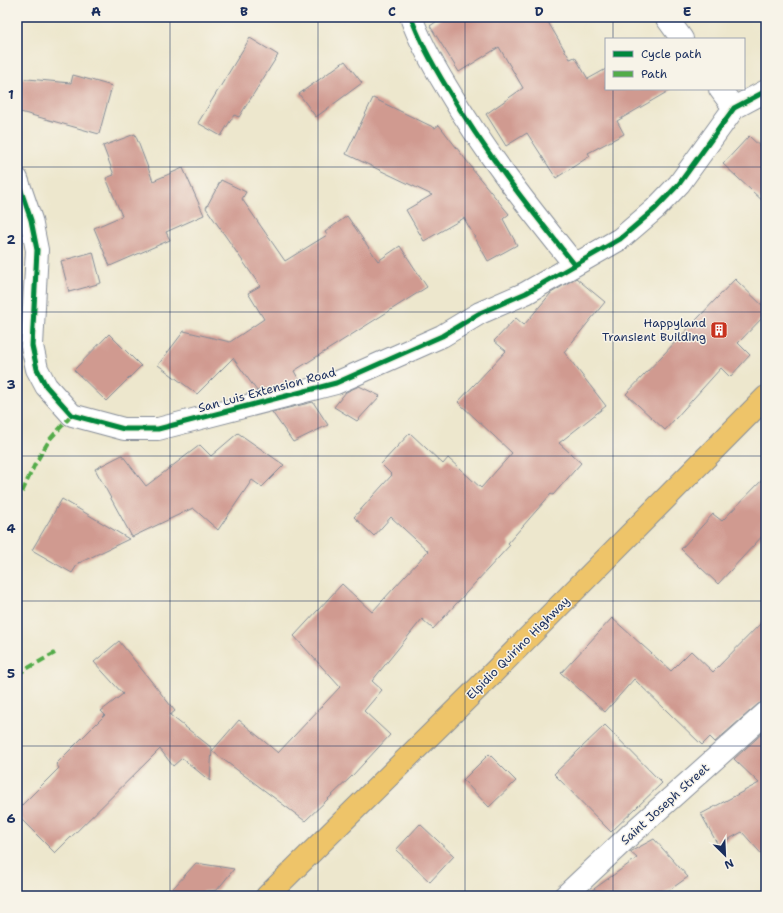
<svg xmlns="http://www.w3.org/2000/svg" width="783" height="913" font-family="'Shantell Sans',sans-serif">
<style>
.building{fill:#d09a90}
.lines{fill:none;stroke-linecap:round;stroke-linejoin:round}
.minor-casing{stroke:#848b96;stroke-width:24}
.trunk-casing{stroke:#848b96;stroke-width:24}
.minor{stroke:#fff;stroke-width:22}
.trunk{stroke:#eec469;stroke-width:22}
.quiet{stroke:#52ab49;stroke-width:4;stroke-dasharray:8 4;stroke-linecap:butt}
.cycleway-casing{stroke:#f7f3e8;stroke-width:8}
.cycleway{stroke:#00873e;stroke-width:5}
.grid{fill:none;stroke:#1b2f5e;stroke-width:1;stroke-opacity:0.55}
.labels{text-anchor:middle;stroke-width:3;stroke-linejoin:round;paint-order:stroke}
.poi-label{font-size:12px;fill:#1b2f5e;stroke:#f7f3e8;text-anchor:end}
.street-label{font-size:12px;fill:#1b2f5e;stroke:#f7f3e8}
.neatline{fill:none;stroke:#1b2f5e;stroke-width:1.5}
.grid-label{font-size:13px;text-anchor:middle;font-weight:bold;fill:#1b2f5e}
</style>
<rect width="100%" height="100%" fill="#f7f3e8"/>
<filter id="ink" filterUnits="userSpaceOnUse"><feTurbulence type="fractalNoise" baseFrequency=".025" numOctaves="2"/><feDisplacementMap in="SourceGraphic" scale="8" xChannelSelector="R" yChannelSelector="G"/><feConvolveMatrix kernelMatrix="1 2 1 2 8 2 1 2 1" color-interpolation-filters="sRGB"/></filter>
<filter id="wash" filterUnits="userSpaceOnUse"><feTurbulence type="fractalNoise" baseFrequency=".012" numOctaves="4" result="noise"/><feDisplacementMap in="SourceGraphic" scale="16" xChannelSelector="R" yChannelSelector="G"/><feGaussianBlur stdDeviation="0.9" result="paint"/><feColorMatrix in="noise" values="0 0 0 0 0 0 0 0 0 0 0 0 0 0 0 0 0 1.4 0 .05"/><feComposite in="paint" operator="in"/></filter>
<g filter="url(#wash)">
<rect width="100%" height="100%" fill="#ede7cd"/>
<g id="blocks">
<path class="building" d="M443,17H545L570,59L575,57L588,79L606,69V89H672L617,121L624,134L588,153L590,156L556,178L527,133L506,146L486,114L523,88L499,47L459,72L430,26Z
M250,38L278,55L239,117L234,115L221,136L198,123Z
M345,61L362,83L316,117L299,94Z
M73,75L112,86L99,134L17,111V78L71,83Z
M373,98L435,128L439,125L473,169H472L509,214L503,219L517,245L488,261L464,218L424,241L406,210L432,195L346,154Z
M135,134L153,181L183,168L204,215L166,232L170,240L110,266L94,228L122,216L106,178L114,175L103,146Z
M749,136L766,152V204L723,164Z
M221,180L246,192L242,199L285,261L327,235L325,232L347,216L378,261L400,246L427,287L294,371L299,380L257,391L233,358L197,394L158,365L184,331L230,342L264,319L248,293L260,286L206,208Z
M93,252L101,283L69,292L61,261Z
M576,278L605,302L564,352L606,406L559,443L581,463L553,495L551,494L508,543L510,545L433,629L422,619L372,681L382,690L364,711L390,735L352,776L305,821L212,751L239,720L278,753L340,687L294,636L342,584L372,612L428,551L391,517L374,536L354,517L392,475L381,464L410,433L443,464L448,458L481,488L512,453L458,402L506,351L494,341L516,318L524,325L551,293Z
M735,279L766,309V314L738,343L750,355L730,377L721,368L665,430L626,394Z
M109,334L141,366L106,401L74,370Z
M359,386L380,396L357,421L334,407L346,392Z
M313,402L328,425L293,442L272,412Z
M238,433L284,465L262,487L252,480L218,530L193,508L132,537L95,469L122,455L146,486L200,445L211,456Z
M766,476V532L718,584L681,549L713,514L722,521Z
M62,499L129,539L79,563V562L72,573L32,550Z
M612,618L671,671L691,651L713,672L766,618V701L758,704L715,742L710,737L702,745L634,679L605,712L561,673Z
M119,641L175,711L170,715L212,748L210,781L182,758L173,766L160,749L55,853L17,815V810L59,768L56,764L105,715L101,711L123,694L94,662Z
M605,725L662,783L611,832L554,774Z
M766,730V859L742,832L718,845L701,814L759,783L734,759Z
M489,754L516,781L489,807L463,780Z
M420,824L454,856L430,882L396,850Z
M654,839L688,877L661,896H584L637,858L630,852Z
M196,863L234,869L217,890L166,896Z"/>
</g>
</g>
<g filter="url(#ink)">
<use href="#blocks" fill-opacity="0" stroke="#848b96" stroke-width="1"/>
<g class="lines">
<defs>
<path id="minor" d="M411,17C420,42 433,65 447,88C484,151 529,208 575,265
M666,17L682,39
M720,89L734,108
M17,179L31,220L37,250L32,346L37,369L46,386L72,415L124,429H158L336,383L442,336L480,313L526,293L620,239L655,209L679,184L734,108L766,91
M565,896L632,833L766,713"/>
<path id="trunk" d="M267,896L478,688L766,397"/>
</defs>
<use href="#minor" class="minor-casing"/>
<use href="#trunk" class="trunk-casing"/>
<use href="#minor" class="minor"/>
<use href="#trunk" class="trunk"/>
<path class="quiet" d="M17,503L35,464L50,439L72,415
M17,674L55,653"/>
<defs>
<path id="cycleway" d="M411,17C420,42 433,65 447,88C484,151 529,208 575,265
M17,179L31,220L37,250L32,346L37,369L46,386L72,415L124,429H158L336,383L442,336L480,313L526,293L620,239L655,209L679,184L734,108L766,91"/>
</defs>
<use href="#cycleway" class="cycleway-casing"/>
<use href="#cycleway" class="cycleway"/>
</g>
</g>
<path class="grid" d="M170,17V896M318,17V896M465,17V896M613,17V39M613,89V896M17,167H766M17,312H766M17,456H766M17,601H766M17,746H766"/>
<defs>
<symbol id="building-square" viewBox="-11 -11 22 22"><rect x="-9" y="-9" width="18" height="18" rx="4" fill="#c8321e" stroke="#f7f3e8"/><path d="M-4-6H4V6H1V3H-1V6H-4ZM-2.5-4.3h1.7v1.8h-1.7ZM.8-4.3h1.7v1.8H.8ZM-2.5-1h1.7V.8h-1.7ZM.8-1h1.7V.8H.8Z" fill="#fff"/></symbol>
</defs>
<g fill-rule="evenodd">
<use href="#building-square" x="709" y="320" width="20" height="20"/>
</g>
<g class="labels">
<g class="poi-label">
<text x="706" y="327">Happyland<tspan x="706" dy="14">Transient Building</tspan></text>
</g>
<g class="street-label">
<text transform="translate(267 390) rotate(-15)" y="4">San Luis Extension Road</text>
<text transform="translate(518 648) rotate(-45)" y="4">Elpidio Quirino Highway</text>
<text transform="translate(665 804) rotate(-42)" y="4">Saint Joseph Street</text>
</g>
</g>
<rect width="783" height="913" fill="none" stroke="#f7f3e8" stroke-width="44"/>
<rect x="605" y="38" width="140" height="52" fill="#f7f3e8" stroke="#9fa5b1"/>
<rect x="613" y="51" width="20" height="6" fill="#00873e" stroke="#9fa5b1"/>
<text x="641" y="58" font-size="12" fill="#1b2f5e">Cycle path</text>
<rect x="613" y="71" width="20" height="6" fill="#52ab49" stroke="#9fa5b1"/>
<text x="641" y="78" font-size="12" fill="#1b2f5e">Path</text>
<g transform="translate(725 855) rotate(156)" stroke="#f7f3e8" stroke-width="3" paint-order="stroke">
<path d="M0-3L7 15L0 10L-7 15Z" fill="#1b2f5e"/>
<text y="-6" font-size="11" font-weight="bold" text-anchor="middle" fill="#1b2f5e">N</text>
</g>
<rect x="22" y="22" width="739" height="869" class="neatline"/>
<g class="grid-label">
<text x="96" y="16">A</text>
<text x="244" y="16">B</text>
<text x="392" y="16">C</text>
<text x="539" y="16">D</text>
<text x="687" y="16">E</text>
<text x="11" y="99">1</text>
<text x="11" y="244">2</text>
<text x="11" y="389">3</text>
<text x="11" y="533">4</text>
<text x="11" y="678">5</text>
<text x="11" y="823">6</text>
</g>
</svg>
